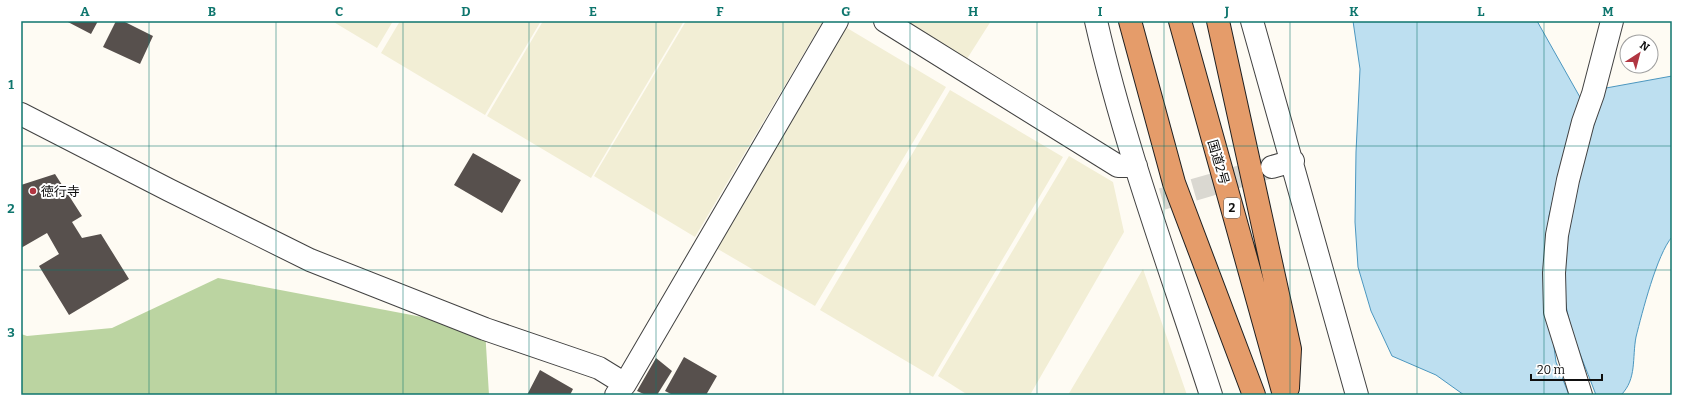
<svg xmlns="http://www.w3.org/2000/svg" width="1693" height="416" font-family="Bitter,'Noto Sans JP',serif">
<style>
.farmland{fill:#f2eed5}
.forest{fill:#bbd4a1}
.water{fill:#bddff0;stroke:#4c97bf}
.building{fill:#57504d}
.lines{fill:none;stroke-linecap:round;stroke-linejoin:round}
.street-tunnel{stroke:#dad8d1;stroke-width:22;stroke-dasharray:22 11;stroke-linecap:butt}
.street-casing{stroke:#424242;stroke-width:24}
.highway-casing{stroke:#202020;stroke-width:24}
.street{stroke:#fff;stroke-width:22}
.highway{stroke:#e59c6a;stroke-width:22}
.grid{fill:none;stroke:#0f766e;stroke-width:1;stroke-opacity:0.55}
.poi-dot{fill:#b13642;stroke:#fff;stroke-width:1.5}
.labels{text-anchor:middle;stroke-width:4;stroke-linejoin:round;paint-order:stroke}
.shield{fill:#fff;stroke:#575757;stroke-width:1}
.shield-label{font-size:12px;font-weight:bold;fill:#0f0f0f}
.street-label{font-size:13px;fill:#0f0f0f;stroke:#fff}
.poi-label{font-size:13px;fill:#0f0f0f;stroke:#fff;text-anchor:start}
.neatline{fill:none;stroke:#0f766e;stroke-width:1.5}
.grid-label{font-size:13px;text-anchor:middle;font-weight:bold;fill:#0f766e}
</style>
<rect width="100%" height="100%" fill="#fefbf3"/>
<path class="farmland" d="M332,21H393L377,48Z
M400,21H541L485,115L381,53Z
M543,21H684L591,178L487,116Z
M686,21H823L695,237L594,176Z
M891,21H991L965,62Z
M842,25L946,87L815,306L711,245Z
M950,90L1063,157L933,377L820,310Z
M1069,156L1113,182L1124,232L1030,395H968L938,376Z
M1143,269L1187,395H1068Z"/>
<path class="forest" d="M218,278L485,329L489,395H21V334L27,336L112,328Z"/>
<path class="water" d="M1353,21H1537L1581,99L1566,146L1549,216L1546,287L1556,362L1569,395H1464L1436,375L1392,356L1371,311L1358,267L1355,222L1356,152L1360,69Z
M1672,76V237C1657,254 1642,313 1636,337C1632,358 1637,379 1621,395H1596C1586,368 1573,340 1567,311C1553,238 1584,156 1606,88Z"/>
<path class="building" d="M66,21H98L91,34Z
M116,21H123L153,36L140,64L103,47Z
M473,153L521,180L502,213L454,185Z
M55,174L82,216L72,222L82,238L101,234L129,279L69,315L39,266L59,254L47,233L21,248V185Z
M684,357L717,376L706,395H673L665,391Z
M656,358L672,371L657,395H646L637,391Z
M540,370L573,389L570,395H527Z"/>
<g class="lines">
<path class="street-tunnel" d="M1162,199L1269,168"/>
<defs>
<path id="street" d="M885,21L1118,166H1136
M1096,21C1125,148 1171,271 1211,395
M1252,21L1357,395
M21,114L169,190L310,260L485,329L599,368L625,384
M1272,167L1293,161
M616,395L625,384L837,21
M1581,395L1555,312L1554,273L1557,235L1568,180L1583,122L1593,94L1612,21"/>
<path id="highway" d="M1130,21L1174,183L1254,395
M1180,21L1284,395
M1218,21L1290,349L1288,388"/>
</defs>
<use href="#street" class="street-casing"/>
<use href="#highway" class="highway-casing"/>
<use href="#street" class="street"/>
<use href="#highway" class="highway"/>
</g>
<path class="grid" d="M149,21V395M276,21V395M403,21V395M529,21V395M656,21V395M783,21V395M910,21V395M1037,21V395M1164,21V395M1290,21V395M1417,21V395M1544,21V395M21,146H1672M21,270H1672"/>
<circle class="poi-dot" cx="33" cy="191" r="4"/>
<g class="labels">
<rect class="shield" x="1224" y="198" width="16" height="20" rx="3"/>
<g class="shield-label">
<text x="1232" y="212">2</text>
</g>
<g class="street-label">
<text transform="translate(1219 162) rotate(74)" y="5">国道2号</text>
</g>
<g class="poi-label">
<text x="41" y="196">徳行寺</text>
</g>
</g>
<rect width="1693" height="416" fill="none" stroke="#ffffff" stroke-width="44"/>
<g transform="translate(1639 54) rotate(36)"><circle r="19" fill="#ffffff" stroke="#9f9f9f"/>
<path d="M0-3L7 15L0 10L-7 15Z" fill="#b13642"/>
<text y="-6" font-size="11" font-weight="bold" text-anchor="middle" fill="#0f0f0f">N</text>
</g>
<path d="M1531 374v6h71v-6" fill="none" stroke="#0f0f0f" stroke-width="2"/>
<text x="1537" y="374" font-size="12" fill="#0f0f0f" stroke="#ffffff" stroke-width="3" paint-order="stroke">20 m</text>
<rect x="22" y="22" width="1649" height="372" class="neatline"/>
<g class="grid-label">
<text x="85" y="16">A</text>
<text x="212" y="16">B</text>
<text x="339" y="16">C</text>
<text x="466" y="16">D</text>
<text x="593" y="16">E</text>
<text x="720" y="16">F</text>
<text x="846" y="16">G</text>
<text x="973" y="16">H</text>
<text x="1100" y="16">I</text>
<text x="1227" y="16">J</text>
<text x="1354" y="16">K</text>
<text x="1481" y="16">L</text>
<text x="1608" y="16">M</text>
<text x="11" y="89">1</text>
<text x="11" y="213">2</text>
<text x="11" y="337">3</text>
</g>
</svg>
